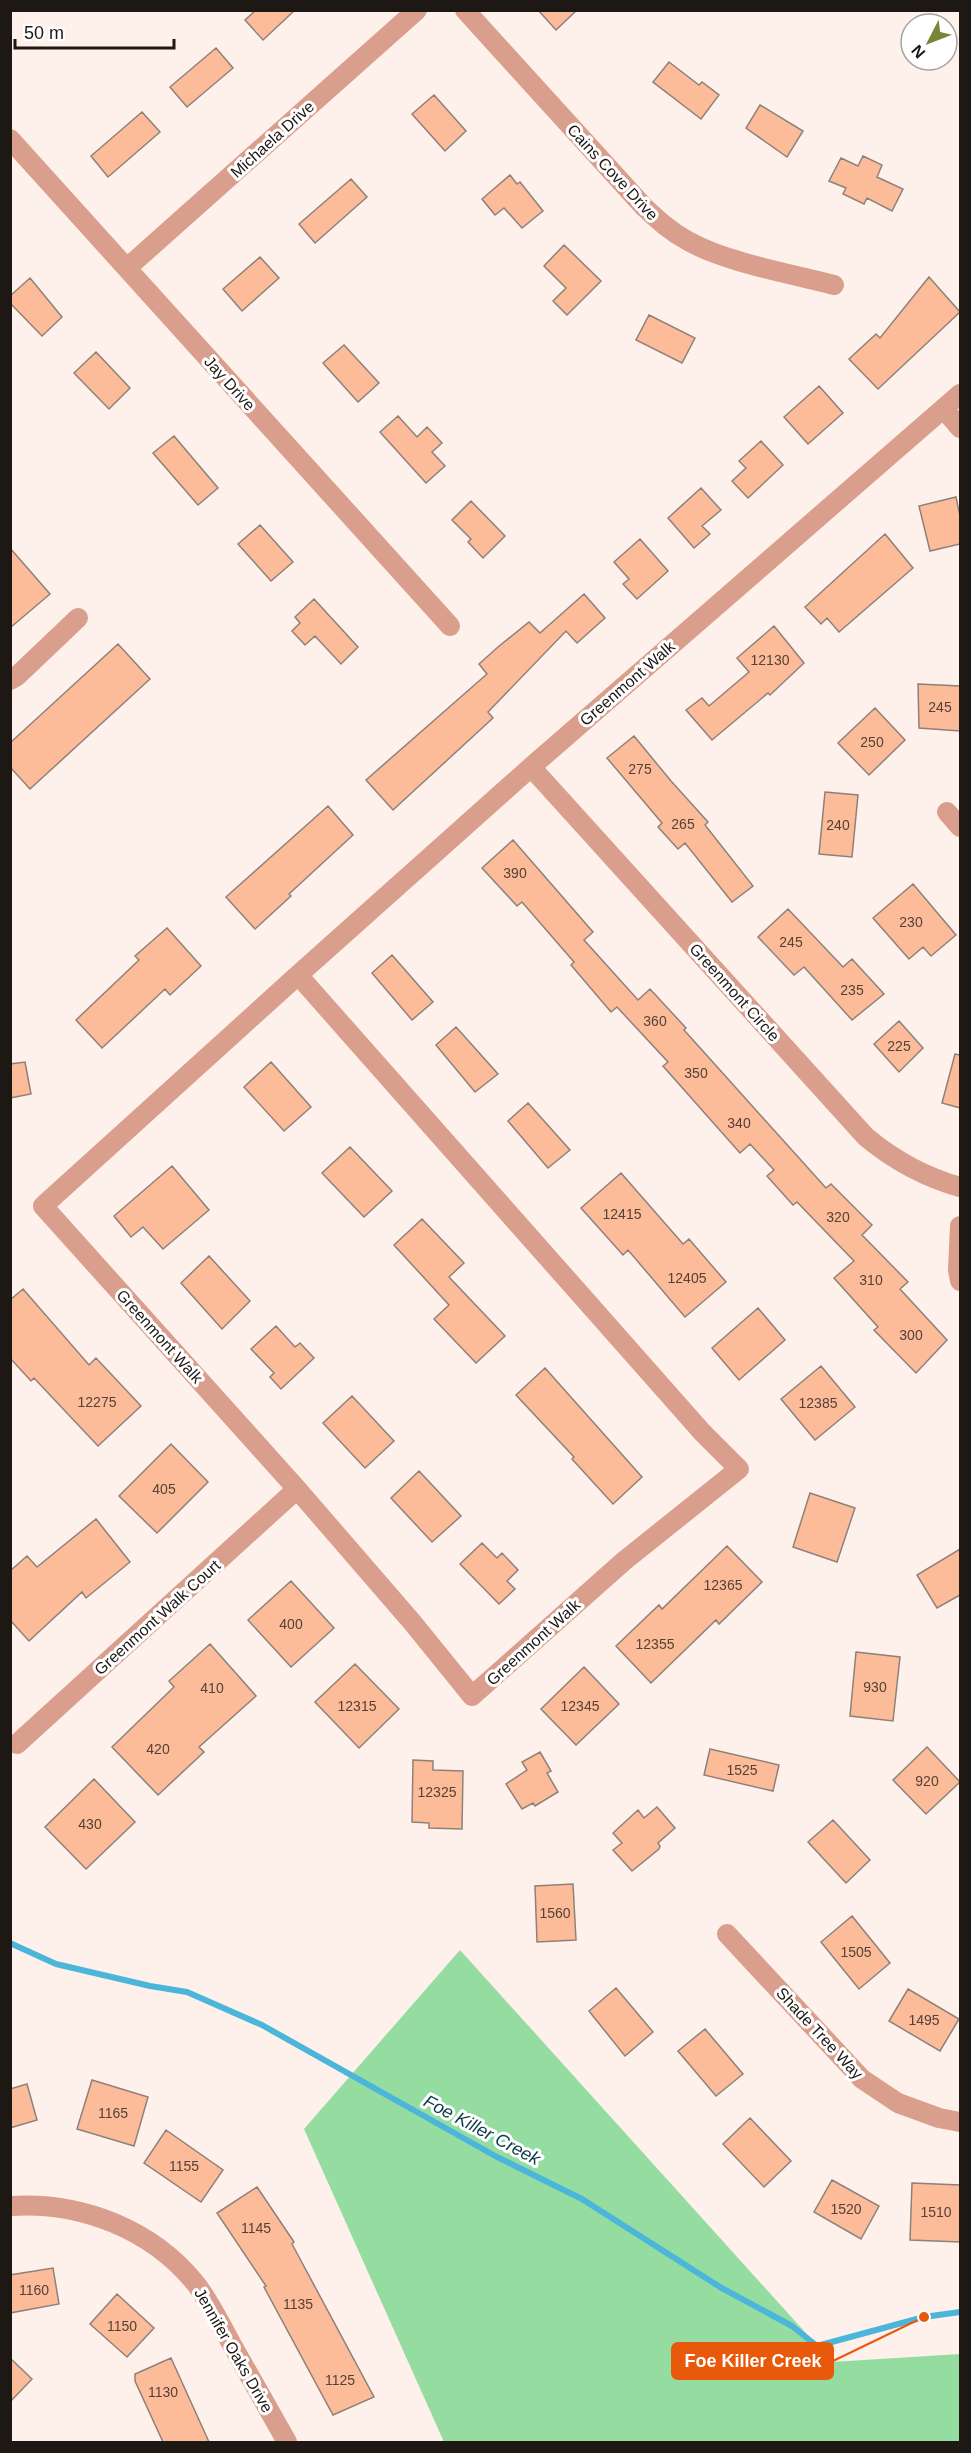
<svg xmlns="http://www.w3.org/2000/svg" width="971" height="2453" font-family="Arial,sans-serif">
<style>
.green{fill:#95dca1}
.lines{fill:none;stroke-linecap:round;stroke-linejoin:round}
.stream{stroke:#4cb6da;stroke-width:6}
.building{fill:#fcbc9a;stroke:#8f8179;stroke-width:1.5}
.minor{stroke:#d99e8c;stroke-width:20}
.labels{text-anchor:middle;stroke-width:6;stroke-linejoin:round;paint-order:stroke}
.number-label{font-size:14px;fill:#564136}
.street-label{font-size:16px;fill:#1e1815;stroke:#fff}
.water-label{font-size:18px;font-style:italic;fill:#0c3c4b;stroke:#fff}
.leader{fill:none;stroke:#e8590c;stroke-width:2}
.callout-dot{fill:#e8590c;stroke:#fff;stroke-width:2}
.callout{fill:#e8590c;stroke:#e8590c;stroke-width:2}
.callout-label{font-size:18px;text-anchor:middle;font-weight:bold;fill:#fff}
</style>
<rect width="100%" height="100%" fill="#fef1eb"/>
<path class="green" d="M460,1950L832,2362L960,2354V2442H444L304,2129Z"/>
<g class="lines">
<path class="stream" d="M10,1943L56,1964L150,1986L187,1992L262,2025L497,2157L582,2199L720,2287L792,2326L817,2346L924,2317L960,2312"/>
</g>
<path class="building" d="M256,10H295L263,40L245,20Z
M538,10H577L556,30Z
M216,48L233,68L187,107L170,87Z
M669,62L699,85L702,82L719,95L701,119L653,82Z
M434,95L466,131L445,151L412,114Z
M760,105L803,131L787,157L746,128Z
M142,112L160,132L108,177L91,156Z
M863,156L882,165L877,177L903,189L892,211L867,198L864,204L843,194L846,188L829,181L841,158L858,166Z
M510,175L517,184L520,182L543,211L522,228L504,208L495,215L482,199Z
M351,179L367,197L315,243L299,224Z
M564,245L601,281L567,315L553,301L566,288L544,266Z
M260,257L279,278L242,311L223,289Z
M929,277L960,312L878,389L849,359L876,334L880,338Z
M30,278L62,317L42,336L10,303V296Z
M649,315L695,338L682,363L636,340Z
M344,345L379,383L358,402L323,363Z
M96,352L130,388L109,409L74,373Z
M819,386L843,413L808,444L784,417Z
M398,416L417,437L427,427L442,443L432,452L445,466L426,483L380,432Z
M174,436L218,488L198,505L153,453Z
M761,441L783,465L748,498L732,481L746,468L739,461Z
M701,488L721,510L702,526L710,534L694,548L668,518Z
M956,497L960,516V544L930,551L919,506Z
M471,501L505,536L483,558L468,542L471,539L452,520Z
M260,525L293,562L271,581L238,544Z
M885,534L913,568L839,632L827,618L821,624L805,607Z
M640,539L668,571L637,599L623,584L629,579L614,562Z
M10,548L50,594L10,628Z
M584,594L605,618L577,643L566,631L488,712L493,718L393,810L366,780L487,674L479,664L498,647L529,622L540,633Z
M314,599L358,647L341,664L315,636L305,645L292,631L300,623L295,617Z
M774,626L804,663L770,695L768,693L712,740L686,710L702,698L709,706L749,672L737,658Z
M118,644L150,679L30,789L10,767V743Z
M918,684L960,686V731L919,728Z
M875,708L905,740L869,775L838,743Z
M634,736L671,781L708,822L705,825L753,886L732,902L685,843L678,849L658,827L662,823L607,758Z
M825,792L858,795L852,857L819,854Z
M328,806L353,835L289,894L291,896L255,929L226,897Z
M513,840L593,932L584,940L638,1000L650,989L686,1028L684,1030L728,1079L826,1188L831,1184L872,1225L862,1235L908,1282L900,1289L947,1340L916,1373L874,1330L878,1327L834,1278L854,1261L797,1202L793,1205L767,1176L774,1170L750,1144L740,1153L663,1066L668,1062L617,1007L611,1012L571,965L574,962L522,902L517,906L482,868Z
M913,884L956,935L931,956L923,947L909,959L873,918Z
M788,909L843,967L852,959L884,994L852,1020L804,967L794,975L758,937Z
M167,928L201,966L170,995L165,989L102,1048L76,1020L139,960L135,956Z
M392,955L433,1002L412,1020L372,973Z
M899,1021L923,1048L899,1072L874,1044Z
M456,1027L498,1074L475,1092L436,1045Z
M955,1054L960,1055V1108L942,1103Z
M25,1062L31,1094L10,1098V1064Z
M271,1062L311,1107L284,1131L244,1087Z
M528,1103L570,1150L548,1168L508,1121Z
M350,1147L392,1191L364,1217L322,1173Z
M172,1166L209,1210L163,1249L143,1227L131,1237L114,1216Z
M621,1173L683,1244L689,1239L726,1282L685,1317L628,1250L623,1255L581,1208Z
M422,1219L464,1263L449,1277L505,1336L476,1363L434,1319L449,1305L394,1245Z
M209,1256L250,1301L222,1329L181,1283Z
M23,1289L89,1365L96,1358L141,1406L98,1446L34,1378L31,1381L10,1358V1300Z
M758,1308L785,1340L739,1380L712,1348Z
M276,1326L295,1347L300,1343L314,1358L281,1389L270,1377L274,1373L251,1349Z
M821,1366L855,1407L815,1440L781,1399Z
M545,1368L642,1477L613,1504L572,1459L574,1457L516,1395Z
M352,1396L394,1441L365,1468L323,1423Z
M171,1444L208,1482L157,1533L119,1496Z
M419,1471L461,1516L432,1542L391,1498Z
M810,1493L855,1508L837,1562L793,1547Z
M96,1519L130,1562L86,1598L82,1592L29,1641L10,1620V1571L27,1556L37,1567Z
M482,1543L497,1558L502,1553L518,1570L507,1581L515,1589L499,1604L460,1564Z
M727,1546L762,1582L719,1624L716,1620L651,1683L616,1646L659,1605L662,1609Z
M960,1549V1595L937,1608L917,1575Z
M291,1581L334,1628L291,1667L248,1620Z
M210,1644L256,1696L199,1747L204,1752L158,1795L112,1747L174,1687L169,1681Z
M856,1652L900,1657L893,1721L850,1716Z
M355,1664L399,1709L359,1748L315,1702Z
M584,1667L619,1704L576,1745L541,1709Z
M927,1747L960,1782L926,1814L893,1780Z
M710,1749L779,1765L773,1791L704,1775Z
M540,1752L551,1771L547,1773L558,1792L535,1806L533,1803L522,1809L506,1784L527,1770L522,1762Z
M413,1760L433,1761V1770L463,1771L462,1829L429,1828V1823L412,1822Z
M94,1779L135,1822L86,1869L45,1827Z
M657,1807L675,1828L658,1843L660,1846L659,1849L632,1871L613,1850L622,1843L613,1833L638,1810L644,1818Z
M833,1820L870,1860L846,1883L808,1842Z
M573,1884L576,1940L537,1942L535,1886Z
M852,1916L890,1963L859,1989L821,1942Z
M616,1988L653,2032L625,2056L589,2011Z
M908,1989L959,2019L940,2051L889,2021Z
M705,2029L743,2074L716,2096L678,2051Z
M92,2080L148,2097L134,2146L77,2129Z
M27,2084L37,2120L10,2128V2089Z
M750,2118L791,2161L764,2187L723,2144Z
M166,2130L223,2170L201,2202L144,2163Z
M832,2180L879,2206L861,2239L814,2212Z
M912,2183L960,2185V2242L910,2240Z
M257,2187L294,2242L292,2244L374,2397L333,2415L264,2287L266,2286L217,2213Z
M53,2268L59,2304L10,2313V2275Z
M117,2294L154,2328L127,2357L90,2324Z
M10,2358L32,2379L10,2402Z
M171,2358L209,2442H163L135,2381V2374Z"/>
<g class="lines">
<path class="minor" d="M465,10L644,207C658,220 671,232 688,241C728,263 788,273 834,285
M10,139L450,626
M127,268L417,10
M944,409L960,428
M10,680L17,676L78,618
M531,767L866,1137C895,1161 924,1177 960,1187
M947,812L960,827
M298,975L702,1432L739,1469L624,1561L472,1696L412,1622L297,1489L43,1206L298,975L531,767L960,394
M960,1226L958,1270L960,1281
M17,1744L297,1489
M727,1934L862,2079L898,2103L939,2118L960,2122
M10,2206C80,2201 152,2229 196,2284C210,2302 220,2323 231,2343C250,2376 268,2409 287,2442"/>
</g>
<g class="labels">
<g class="number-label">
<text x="770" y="665">12130</text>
<text x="940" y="712">245</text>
<text x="872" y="747">250</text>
<text x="640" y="774">275</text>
<text x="683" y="829">265</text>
<text x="838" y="830">240</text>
<text x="515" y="878">390</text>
<text x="911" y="927">230</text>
<text x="791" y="947">245</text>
<text x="852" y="995">235</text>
<text x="655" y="1026">360</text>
<text x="899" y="1051">225</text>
<text x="696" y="1078">350</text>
<text x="739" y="1128">340</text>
<text x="622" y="1219">12415</text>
<text x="838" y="1222">320</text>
<text x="687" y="1283">12405</text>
<text x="871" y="1285">310</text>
<text x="911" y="1340">300</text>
<text x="97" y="1407">12275</text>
<text x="818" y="1408">12385</text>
<text x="164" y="1494">405</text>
<text x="723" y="1590">12365</text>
<text x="291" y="1629">400</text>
<text x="655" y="1649">12355</text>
<text x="875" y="1692">930</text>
<text x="212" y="1693">410</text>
<text x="357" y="1711">12315</text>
<text x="580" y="1711">12345</text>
<text x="158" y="1754">420</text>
<text x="742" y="1775">1525</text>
<text x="927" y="1786">920</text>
<text x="437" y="1797">12325</text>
<text x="90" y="1829">430</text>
<text x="555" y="1918">1560</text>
<text x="856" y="1957">1505</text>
<text x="924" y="2025">1495</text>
<text x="113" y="2118">1165</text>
<text x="184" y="2171">1155</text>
<text x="846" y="2214">1520</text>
<text x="936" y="2217">1510</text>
<text x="256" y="2233">1145</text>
<text x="34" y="2295">1160</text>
<text x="298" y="2309">1135</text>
<text x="122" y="2331">1150</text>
<text x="340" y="2385">1125</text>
<text x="163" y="2397">1130</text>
</g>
<g class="street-label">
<text transform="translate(272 139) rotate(-42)" y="6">Michaela Drive</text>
<text transform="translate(613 172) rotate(47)" y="6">Cains Cove Drive</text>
<text transform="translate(230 383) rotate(48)" y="6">Jay Drive</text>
<text transform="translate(627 683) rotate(-41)" y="6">Greenmont Walk</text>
<text transform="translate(735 992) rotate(48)" y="6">Greenmont Circle</text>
<text transform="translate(160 1336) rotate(48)" y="6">Greenmont Walk</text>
<text transform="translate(157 1617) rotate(-42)" y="6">Greenmont Walk Court</text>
<text transform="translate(533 1642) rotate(-42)" y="6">Greenmont Walk</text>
<text transform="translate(820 2033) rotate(47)" y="6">Shade Tree Way</text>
<text transform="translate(234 2350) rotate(60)" y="6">Jennifer Oaks Drive</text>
</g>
<g class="water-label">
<text transform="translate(482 2130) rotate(28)" y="6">Foe Killer Creek</text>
</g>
</g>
<path class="leader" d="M924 2317L833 2361"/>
<circle class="callout-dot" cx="924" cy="2317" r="6"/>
<rect class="callout" x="672" y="2343" width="161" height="36" rx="6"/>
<g class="callout-label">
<text x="753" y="2367">Foe Killer Creek</text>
</g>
<rect width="971" height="2453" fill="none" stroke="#1e1815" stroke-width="24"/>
<g transform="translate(929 42) rotate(228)"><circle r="28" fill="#ffffff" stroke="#a5a3a1" stroke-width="1.5"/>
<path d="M0-4.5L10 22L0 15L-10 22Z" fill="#778736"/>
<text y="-9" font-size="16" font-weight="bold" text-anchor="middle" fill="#1e1815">N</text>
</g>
<path d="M15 39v9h159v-9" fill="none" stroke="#1e1815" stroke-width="3"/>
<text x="24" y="39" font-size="18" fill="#1e1815" stroke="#ffffff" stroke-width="4.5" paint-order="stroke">50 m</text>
</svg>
